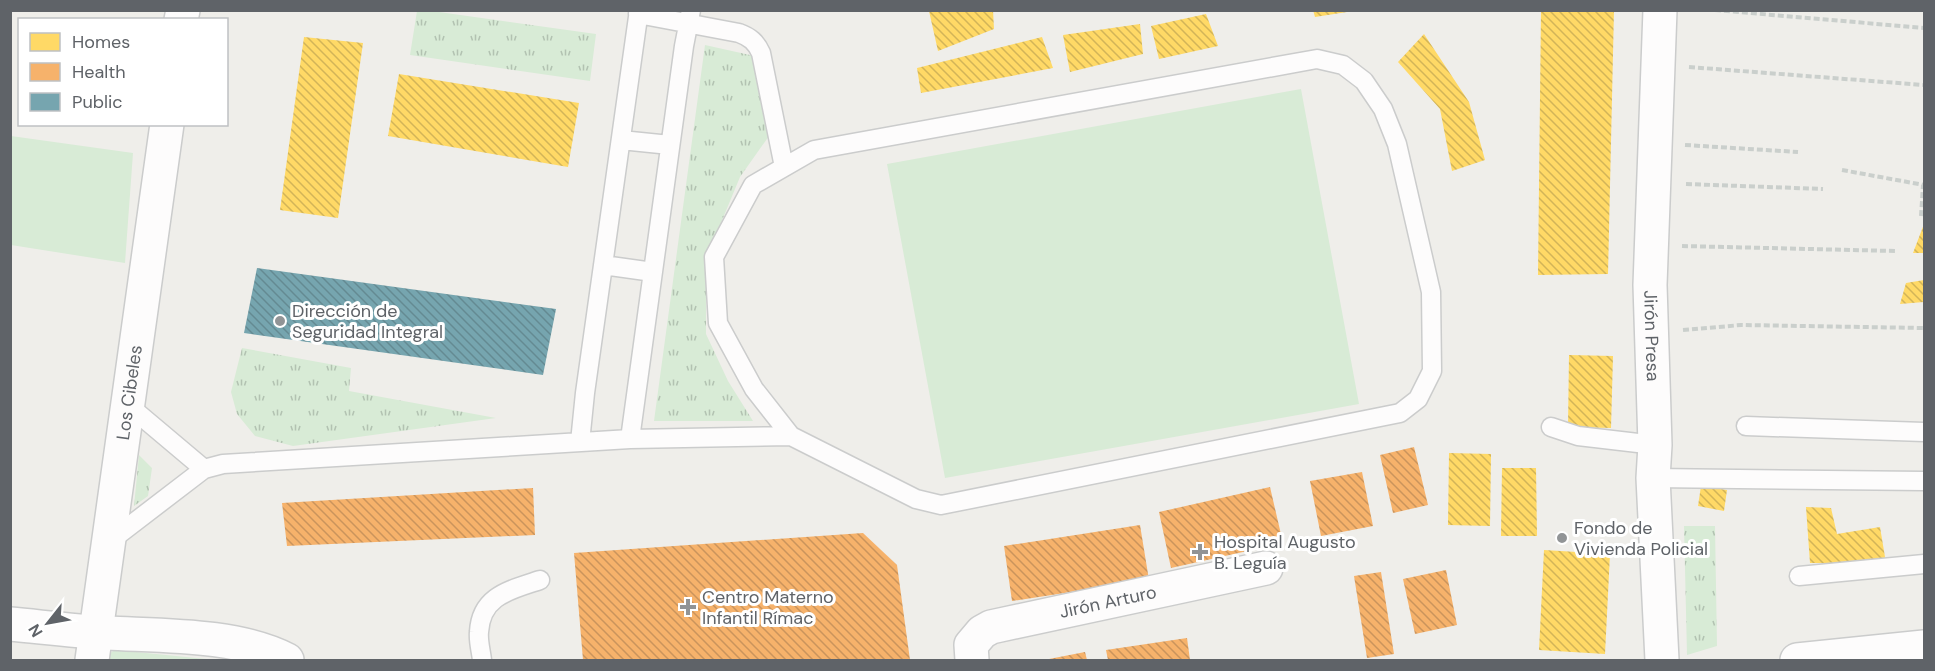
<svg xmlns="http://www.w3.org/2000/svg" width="1935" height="671" font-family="'DM Sans',sans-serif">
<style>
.grass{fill:url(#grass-tufts)}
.green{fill:#d8ebd6}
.homes{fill:url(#homes-back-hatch)}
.health{fill:url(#health-back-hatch)}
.public{fill:url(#public-back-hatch)}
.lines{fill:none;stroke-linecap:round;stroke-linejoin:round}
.lane-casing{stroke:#cbcccc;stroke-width:21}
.street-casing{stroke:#cbcccc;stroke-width:36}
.path{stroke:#cacfcc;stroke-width:4;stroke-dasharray:6 3;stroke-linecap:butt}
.lane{stroke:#fdfcfc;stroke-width:18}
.street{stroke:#fdfcfc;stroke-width:33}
.poi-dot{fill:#919496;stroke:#fff;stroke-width:2}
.labels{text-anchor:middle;stroke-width:6;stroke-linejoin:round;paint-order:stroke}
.poi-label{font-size:18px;fill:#5f6368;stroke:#fff;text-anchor:start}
.street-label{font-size:18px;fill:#5f6368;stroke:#fff}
</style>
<defs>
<pattern id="grass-tufts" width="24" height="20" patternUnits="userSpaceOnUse" patternTransform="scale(1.5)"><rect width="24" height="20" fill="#d8ebd6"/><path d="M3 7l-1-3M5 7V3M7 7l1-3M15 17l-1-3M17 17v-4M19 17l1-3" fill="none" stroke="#b2c2b1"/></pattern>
<pattern id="homes-back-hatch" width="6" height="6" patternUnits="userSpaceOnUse" patternTransform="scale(1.5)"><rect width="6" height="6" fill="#ffd966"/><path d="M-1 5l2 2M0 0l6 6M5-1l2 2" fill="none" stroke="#d2b458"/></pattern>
<pattern id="health-back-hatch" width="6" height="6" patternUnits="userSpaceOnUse" patternTransform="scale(1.5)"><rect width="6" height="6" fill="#f6b26b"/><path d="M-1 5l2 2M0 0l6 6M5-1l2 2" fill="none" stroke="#ca945c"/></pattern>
<pattern id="public-back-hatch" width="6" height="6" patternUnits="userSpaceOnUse" patternTransform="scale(1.5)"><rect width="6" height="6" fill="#76a5af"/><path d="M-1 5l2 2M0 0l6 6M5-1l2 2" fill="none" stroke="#648a92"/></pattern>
</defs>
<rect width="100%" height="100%" fill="#efeeea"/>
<path class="grass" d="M417,11H432L596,34L590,81L410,55Z
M705,45L759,57L769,136L740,177L706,259V334L728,381L753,421H654Z
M242,348L351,368L349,391L496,418L293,446L255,436L237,414L231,392Z
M139,455L152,468L148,496L134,506Z
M1684,526H1715L1717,646L1687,655Z"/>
<path class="green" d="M1301,89L1359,404L945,478L887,164Z
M11,136L133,153L125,263L11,245Z
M113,651H126L216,660H102Z"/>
<path class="homes" d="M932,10H993L994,29L938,51L929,11Z
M1313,10H1347V12L1315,17Z
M1541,10H1614L1608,274L1538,275Z
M1206,14L1218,46L1159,59L1151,26Z
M1140,24L1143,54L1070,72L1063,35Z
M1424,34L1469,102L1485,160L1452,171L1440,109L1398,62Z
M304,37L363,43L338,218L280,210Z
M1042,37L1053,68L921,93L917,68Z
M399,74L579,103L568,167L388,136Z
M1924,224V253H1913Z
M1924,280V302L1900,304L1906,283Z
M1569,355L1613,356L1611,428L1568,427Z
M1449,453L1491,454L1490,526L1448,525Z
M1502,468H1536L1537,536H1501Z
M1701,486L1727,490L1724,511L1698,506Z
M1806,507L1831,508L1837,534L1880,527L1886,563H1810Z
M1544,550L1610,554L1605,654L1539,650Z"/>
<path class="health" d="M1414,447L1428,505L1393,513L1380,455Z
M1362,472L1373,526L1321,536L1310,481Z
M1270,487L1283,543L1171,568L1159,512Z
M533,488L535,535L287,546L282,503Z
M1140,525L1149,580L1012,601L1004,546Z
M863,533L897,565L910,660H583L574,553Z
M1446,570L1457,625L1415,634L1403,579Z
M1381,572L1394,654L1367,658L1354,576Z
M1187,638L1190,660H1108L1106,650Z
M1085,652L1087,660H1049V659Z"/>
<path class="public" d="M257,268L556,309L543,375L244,333Z"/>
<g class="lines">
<defs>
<path id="lane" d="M638,14L739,33C750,37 756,42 761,53L784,167
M621,140L670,145
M603,265L653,272
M128,405L204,469
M1746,426L1924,432
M1551,427L1578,436L1655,445
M630,439L684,46L691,10
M580,442L585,393L639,10
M1653,478L1924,481
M110,541L204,469L223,464L630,439L791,436L916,499L941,505L1400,413L1418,399L1432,371L1431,292L1397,144L1383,109L1364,81L1343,65L1317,59L814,150L753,185L714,257L718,323L754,389L791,436
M1799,576L1924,564
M482,660C481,651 478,641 479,632C481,595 511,590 540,580"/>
<g id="street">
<path id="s1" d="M1660,10L1650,285L1655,445L1653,478L1662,660"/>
<path d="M181,20L183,10"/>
<path d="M10,624C42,627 74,631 107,633C163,636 237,634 287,660"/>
<path id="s2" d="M92,660L167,124"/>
<path id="s3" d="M972,660L971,645L982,632L991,627L1266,568"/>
<path d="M1797,660L1924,647"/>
</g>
</defs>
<use href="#lane" class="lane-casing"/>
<use href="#street" class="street-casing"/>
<path class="path" d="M1715,10L1924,28
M1689,67L1924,85
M1685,145L1798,152
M1842,170L1924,185
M1686,184L1823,189
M1921,216L1923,185
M1682,246L1895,251
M1683,330L1741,325L1924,328"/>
<use href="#lane" class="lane"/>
<use href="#street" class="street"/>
</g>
<g class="poi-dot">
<circle cx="280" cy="321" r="6"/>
<circle cx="1562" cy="538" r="6"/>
<path d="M1197 543h6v6h6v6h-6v6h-6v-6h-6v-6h6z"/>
<path d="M685 598h6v6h6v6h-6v6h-6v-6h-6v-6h6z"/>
</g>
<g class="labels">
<g class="poi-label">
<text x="292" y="317">Dirección de<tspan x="292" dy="21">Seguridad Integral</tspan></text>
<text x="1574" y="534">Fondo de<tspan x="1574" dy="21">Vivienda Policial</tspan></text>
<text x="1214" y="548">Hospital Augusto<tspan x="1214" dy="21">B. Leguía</tspan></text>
<text x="702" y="603">Centro Materno<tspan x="702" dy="21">Infantil Rímac</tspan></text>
</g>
<g class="street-label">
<text dy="6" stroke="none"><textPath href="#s1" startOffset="326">Jirón Presa</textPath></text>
<text dy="6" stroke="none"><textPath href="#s2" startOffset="270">Los Cibeles</textPath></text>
<text dy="6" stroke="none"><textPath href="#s3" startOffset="162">Jirón Arturo</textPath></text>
</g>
</g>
<rect width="1935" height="671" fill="none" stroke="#5f6368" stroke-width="24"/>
<rect x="18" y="18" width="210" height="108" fill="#ffffff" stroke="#bfc1c3" stroke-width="1.5"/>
<rect x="30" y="33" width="30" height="18" fill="#ffd966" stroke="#bfc1c3" stroke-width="1.5"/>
<text x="72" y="48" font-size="18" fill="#5f6368">Homes</text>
<rect x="30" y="63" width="30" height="18" fill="#f6b26b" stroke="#bfc1c3" stroke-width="1.5"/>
<text x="72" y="78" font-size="18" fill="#5f6368">Health</text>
<rect x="30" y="93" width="30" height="18" fill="#76a5af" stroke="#bfc1c3" stroke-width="1.5"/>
<text x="72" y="108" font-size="18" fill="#5f6368">Public</text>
<g transform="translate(48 623) rotate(239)" stroke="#ffffff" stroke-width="4.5" paint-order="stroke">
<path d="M0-4.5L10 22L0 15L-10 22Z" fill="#5f6368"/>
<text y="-9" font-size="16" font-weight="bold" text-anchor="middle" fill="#5f6368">N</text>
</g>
</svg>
